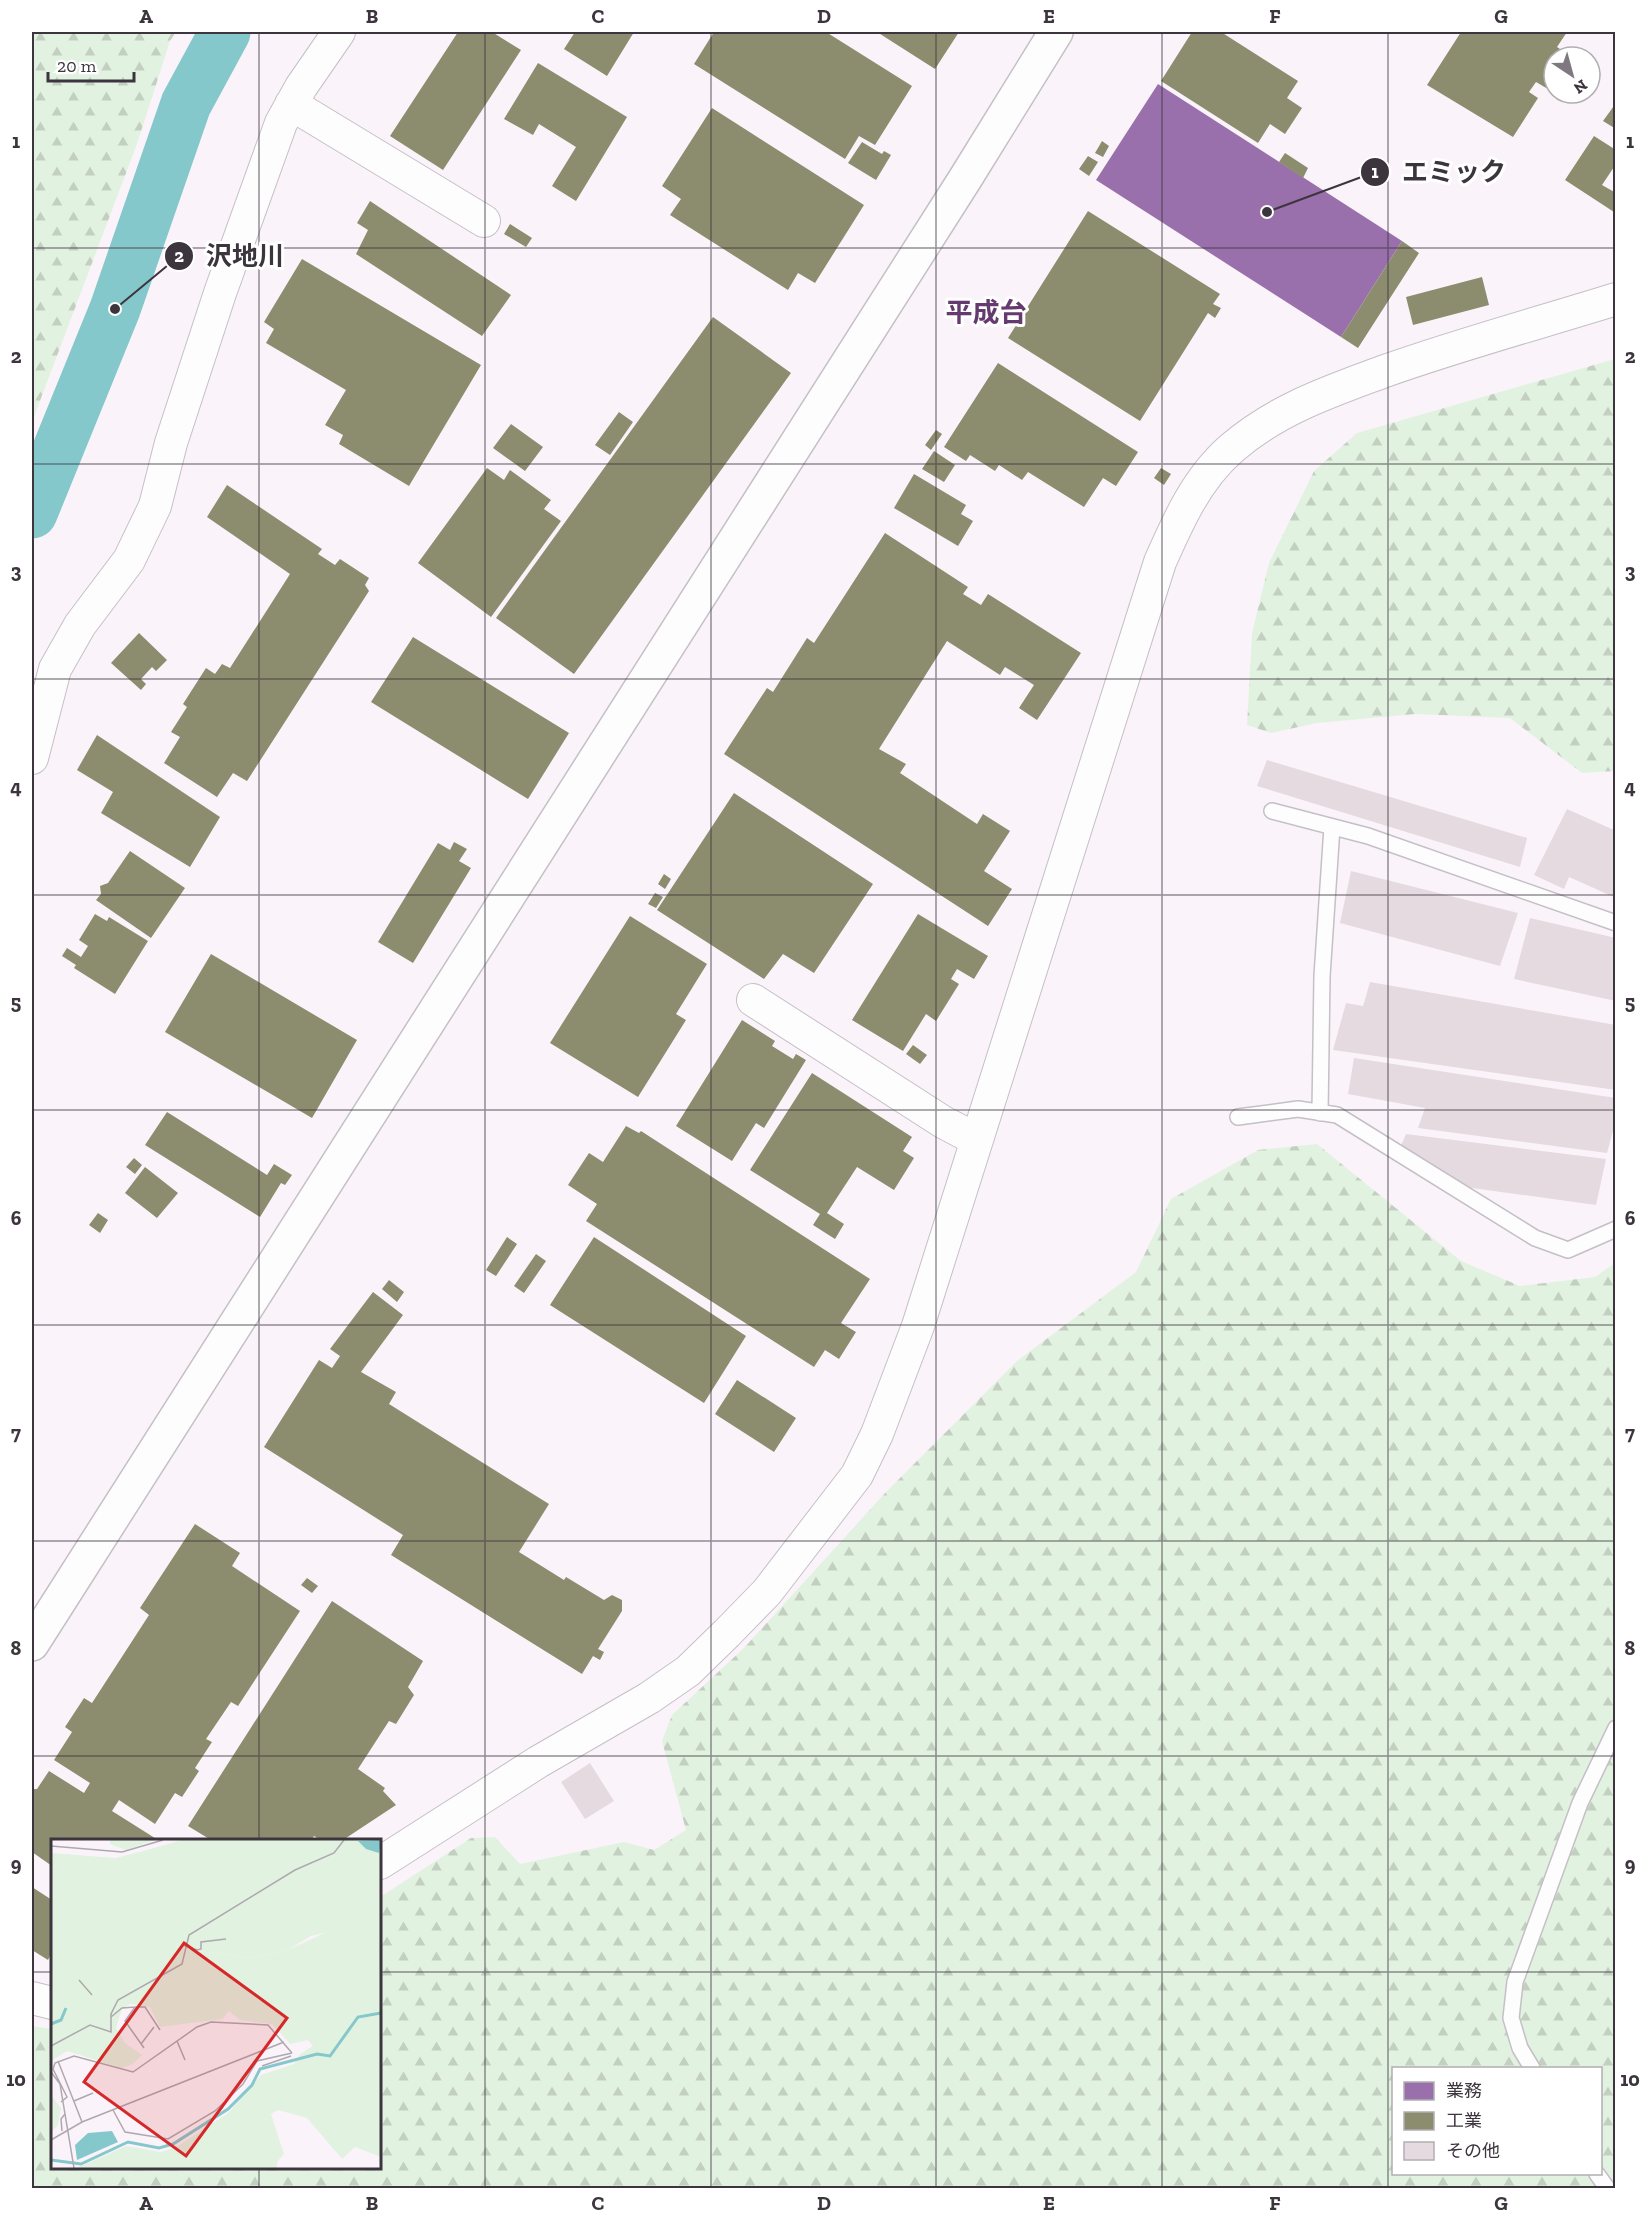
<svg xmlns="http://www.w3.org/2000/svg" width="1647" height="2220" font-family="'Zilla Slab','Noto Sans JP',serif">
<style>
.forest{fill:url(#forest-firs);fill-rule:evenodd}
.offices{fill:#9970ab}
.industry{fill:#8c8c6e}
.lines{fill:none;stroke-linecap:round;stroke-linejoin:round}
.river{stroke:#85c8cb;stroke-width:51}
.building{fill:#e5dadf}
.service-casing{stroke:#c5bfc6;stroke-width:18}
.minor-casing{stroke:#c5bfc6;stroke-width:34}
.tertiary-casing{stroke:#c5bfc6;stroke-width:36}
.service{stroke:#fefdfe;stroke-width:15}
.minor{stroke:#fefdfe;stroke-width:32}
.tertiary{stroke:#fefdfe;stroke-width:33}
.grid{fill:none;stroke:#3d353e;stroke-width:1.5;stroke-opacity:0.55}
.labels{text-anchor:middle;stroke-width:6;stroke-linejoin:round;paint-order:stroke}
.quarter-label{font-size:27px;font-weight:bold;fill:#643a70;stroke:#fff}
.inset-river{fill:none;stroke:#85c8cb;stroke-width:3}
.inset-road{fill:none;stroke:#aea8af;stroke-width:1.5}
.view{fill:#d62828;fill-opacity:0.15;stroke:#d62828;stroke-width:3}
.inset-edge{fill:none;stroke:#3d353e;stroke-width:3}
.leader{fill:none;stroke:#3d353e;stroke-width:2}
.callout-dot{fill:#3d353e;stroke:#fff;stroke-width:2}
.mark-label{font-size:18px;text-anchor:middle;font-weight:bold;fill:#fff}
.callout-label{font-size:26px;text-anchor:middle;font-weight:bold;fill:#3d353e;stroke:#fff;stroke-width:6;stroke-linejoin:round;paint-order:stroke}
.neatline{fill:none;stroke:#3d353e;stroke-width:2}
.grid-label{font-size:20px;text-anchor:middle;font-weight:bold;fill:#3d353e}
</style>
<defs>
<pattern id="forest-firs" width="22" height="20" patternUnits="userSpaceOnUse" patternTransform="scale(1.5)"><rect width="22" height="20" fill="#e2f2e0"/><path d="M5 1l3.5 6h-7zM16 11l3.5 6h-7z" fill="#c3d0c1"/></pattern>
</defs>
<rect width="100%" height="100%" fill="#faf4fa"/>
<path class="forest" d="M32,32H176L170,41L137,144L32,422Z
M1615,359V771L1582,773L1510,718L1415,714L1317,723L1271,733L1247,725L1252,633L1269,563L1314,471L1357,433Z
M1317,1144L1461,1261L1520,1286L1595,1277L1615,1263V2188H32V2026L52,2029V2168H380V1897L471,1838L495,1837L520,1864L624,1842L654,1850L686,1830L662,1741L672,1715L744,1648L886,1492L1017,1361L1136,1272L1171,1199L1258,1150ZM1394,2068H1600V2174H1394Z"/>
<path class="offices" d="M1158,84L1402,241L1341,337L1096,180Z"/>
<path class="industry" d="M458,32H492L521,50L443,170L390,136Z
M575,32H634L607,76L564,49Z
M714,32H826L912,86L875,145L859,136L845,159L694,64Z
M877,32H959L935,69Z
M1192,32H1221L1298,81L1287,98L1302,108L1285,134L1270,124L1258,143L1161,81Z
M1461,32H1567L1557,47L1563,51L1559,57H1554V65L1548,75L1552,82L1548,89L1536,82L1529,92L1538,98L1513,137L1427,85Z
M538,63L627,117L576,201L552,186L576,147L539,124L533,135L504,119Z
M1616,103V129L1603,121Z
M712,108L864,205L815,283L798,273L788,290L670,215L681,199L662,186Z
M1594,136L1616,150V164L1602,185L1616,193L1614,212L1565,180Z
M1102,141L1109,146L1103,157L1095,153Z
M862,142L882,154L884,151L891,155L876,180L848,163Z
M1285,153L1308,168L1303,178L1279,162Z
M1088,156L1098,162L1089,176L1079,169Z
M370,201L511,295L482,336L356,254L368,230L357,223Z
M1088,211L1220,294L1213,304L1221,308L1215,318L1208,313L1140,421L1008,338Z
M510,224L532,238L526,247L504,234Z
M1402,241L1419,253L1358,348L1341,337Z
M302,259L481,365L409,486L339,444L343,435L325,425L346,390L266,343L274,329L264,322Z
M1482,277L1489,305L1413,325L1406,297Z
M713,317L791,373L574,674L496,618Z
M998,363L1138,452L1116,486L1103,478L1084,507L1028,472L1022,480L999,465L995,471L970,455L966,461L944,447Z
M619,412L633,422L610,455L595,445Z
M511,424L543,447L525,471L493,448Z
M936,430L942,434L931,450L925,445Z
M934,451L955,465L944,482L922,469Z
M487,468L504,480L510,470L551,500L544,509L561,521L491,617L418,563Z
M1161,468L1171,474L1164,485L1154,478Z
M914,474L966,505L961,514L973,521L958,546L894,508Z
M227,485L322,549L318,554L335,565L340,559L369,578L365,585L369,591L247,781L233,773L217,797L164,763L180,737L171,732L187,707L183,704L206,668L215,674L222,664L230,668L290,574L207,517Z
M885,533L968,587L963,594L981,605L988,594L1081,653L1037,720L1019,708L1034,685L1005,667L1000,675L947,641L879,749L906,764L900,773L977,824L983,814L1010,831L984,871L1012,889L988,926L724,754L767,688L773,692L807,638L814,643Z
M139,633L167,660L156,671L152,667L141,679L146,684L141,690L111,663Z
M413,637L569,733L528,799L371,702Z
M97,735L220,817L190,867L101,813L113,792L77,770Z
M734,793L873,884L814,973L783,954L764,979L657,910Z
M454,842L467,849L459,861L471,868L413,963L378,942L438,843L450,850Z
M130,851L185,888L151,938L96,900L101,894L100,886L108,883Z
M664,874L671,879L665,889L658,884Z
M655,893L663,897L656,908L648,904Z
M95,914L107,921L109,917L148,941L115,994L74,968L76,965L62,956L67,948L81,957L88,946L79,940Z
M918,914L988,956L974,979L957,969L951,979L959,984L936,1021L926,1014L903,1051L852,1020Z
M630,916L707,964L676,1014L686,1020L638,1097L550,1043Z
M211,954L357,1040L312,1118L165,1032Z
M742,1020L775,1041L772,1046L793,1059L796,1054L806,1060L764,1128L756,1123L732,1161L676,1126Z
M913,1045L927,1055L920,1064L906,1054Z
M812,1073L912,1137L903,1151L914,1158L894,1190L857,1167L827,1213L844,1224L835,1239L813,1225L820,1214L750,1170Z
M167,1112L267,1175L274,1164L292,1175L285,1185L281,1183L260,1217L145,1145Z
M626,1126L639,1133L641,1131L870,1279L841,1323L856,1332L839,1359L825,1350L814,1367L586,1221L597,1204L568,1185L589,1153L603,1162Z
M134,1158L142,1165L135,1174L126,1167Z
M145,1167L178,1193L157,1218L125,1193Z
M98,1213L108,1220L100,1233L89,1225Z
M507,1237L517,1244L496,1276L486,1270Z
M594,1237L746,1336L704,1403L550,1305Z
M536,1254L546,1261L524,1293L514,1286Z
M389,1280L404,1292L397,1302L382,1289Z
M373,1292L403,1315L361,1372L396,1392L389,1404L549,1504L519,1552L564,1580L566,1577L604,1600L612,1595L622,1600V1611L598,1649L604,1652L600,1660L593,1656L582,1674L391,1555L403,1535L264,1447L319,1360L332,1368L340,1356L330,1349Z
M737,1380L796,1418L774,1452L715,1414Z
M195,1524L240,1553L232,1566L300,1611L238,1706L231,1702L206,1739L212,1742L195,1768L199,1771L182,1797L175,1793L155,1824L119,1800L112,1811L158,1840H52V1866L32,1852V1789H37L49,1771L84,1793L90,1783L54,1760L72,1732L65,1727L84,1698L92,1703L149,1615L140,1608Z
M307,1578L318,1586L312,1593L301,1585Z
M332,1601L423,1661L408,1687L414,1695L396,1724L389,1721L358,1769L385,1788L383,1791L396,1805L343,1840H321L314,1836L311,1840H211L188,1826Z
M32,1887L52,1900V1952L48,1960L32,1950Z"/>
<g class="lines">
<path class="river" d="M32,513L115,309L186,104L225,32"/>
</g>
<path class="building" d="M1267,760L1527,838L1520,867L1257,786Z
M1567,809L1616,831V898L1569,877L1564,889L1534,875Z
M1351,871L1518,913L1500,966L1340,923Z
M1530,918L1616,938V1001L1514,979Z
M1370,982L1616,1025V1090L1333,1050L1346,1003L1363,1006Z
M1354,1058L1616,1098V1119L1607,1153L1418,1128L1425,1108L1348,1094Z
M1406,1134L1606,1159L1596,1205L1465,1187L1400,1148Z
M590,1763L614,1801L585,1819L561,1782Z"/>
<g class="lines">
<defs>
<path id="service" d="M1272,811L1368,836L1616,923
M1320,1113L1322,976L1332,827
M1238,1117L1298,1109L1337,1115L1535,1238L1568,1250L1616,1229
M1532,2068L1520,2048L1511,2018L1515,1982L1580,1803L1616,1728
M1597,2174L1607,2188"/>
<path id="minor" d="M291,104L484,221
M32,758L55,669L80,625L129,560L155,506L171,443L220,293L281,123L301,87L339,32
M753,1000L943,1122L977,1140
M380,1863L538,1762L649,1698L688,1671L727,1633L767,1592L857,1475L877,1434L918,1326L1160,562C1178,521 1197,478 1232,448C1277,409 1331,391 1385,371C1461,344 1539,323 1616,299
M32,1998L52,2003"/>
<path id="tertiary" d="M32,1644L965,179L1056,32"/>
</defs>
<use href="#service" class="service-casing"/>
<use href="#minor" class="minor-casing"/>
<use href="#tertiary" class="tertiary-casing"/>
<use href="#service" class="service"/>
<use href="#minor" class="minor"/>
<use href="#tertiary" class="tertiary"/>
</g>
<path class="grid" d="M259,32V1840M485,32V2188M711,32V2188M936,32V2188M1162,32V2188M1388,32V2188M32,248H1616M32,464H1616M32,679H1616M32,895H1616M32,1110H1616M32,1325H1616M32,1541H1616M32,1756H1616M32,1972H52M380,1972H1616M259,2168V2188"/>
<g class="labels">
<g class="quarter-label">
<text x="986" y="322">平成台</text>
</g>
</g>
<g transform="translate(51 1839)">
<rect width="330" height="330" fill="#faf4fa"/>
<path d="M130,1H330V98L293,89L260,97L237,111L199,119L149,112L76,149L0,160V43L21,26L49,19H73Z" fill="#e2f2e0"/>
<path d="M59,1H104L75,11L59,5ZM134,1H159L143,8L106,11L77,22L31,25L12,34L0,48V14L65,19ZM183,1H192L179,24L132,67L124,91L125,101H133L167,79L238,25L244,28L269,21L290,1L311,11L330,13L315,45H330V96H325L330,98V318L304,308L291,320L256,279L227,271L220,275L233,315L226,323V329H26L75,307L110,313L127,307L177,274L210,236L243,225L249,215L262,207L257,201L239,205L221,185L189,181L178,172L171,180L109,188L99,168L79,165L71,170L65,189L74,204L91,216L82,225L70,229L16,212L0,222V149H5L13,137L8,129L20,128L66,88L61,89L37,76L0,89V83L53,59L56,53L43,50L12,64L9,60L24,47L75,39L111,14L115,17L109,25L117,35L132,29L154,28L168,20ZM294,3L291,9L300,16L290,32L276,24ZM309,46L314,53L286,66L277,78H260V72L271,62ZM114,71L117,74L113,92L100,115L101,125L111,128L76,148L68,140V117L89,97L99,76ZM276,82L282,90L237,111L199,119L149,112L147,108L160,95L171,92L238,94ZM213,1L225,3L215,14L211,26L133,90L139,77L186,40L199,22L210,15ZM46,89L45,93L0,107V102L25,92ZM0,256L10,269L7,286L0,293Z" fill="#e2f2e0" fill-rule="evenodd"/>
<path d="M330,1L328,14L315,10L307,2ZM61,292L67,303L26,321L24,306L37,294Z" fill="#85c8cb"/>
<path class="inset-river" d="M0,185L10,181L15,169M0,321L30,325L77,303L108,309L122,305L177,270L201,246L209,230L266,215L279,217L307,178L330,174"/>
<path class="inset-road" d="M0,7L71,13L112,1M132,106L146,111L150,110V103L175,100M28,141L41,156M84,168H94L109,191M60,178L71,169L84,168L74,182L93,209M126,202L134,221M90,205L103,188M0,207L39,186L60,193V175L67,161L131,125L138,96L244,31L283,14L293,1M7,222L31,283M211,227L240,217M0,233L9,245L23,329M23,262L42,254M10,263L16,258L2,230L4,224L23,217L82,233L146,188L160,183L217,186L241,214M62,271L74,293L117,300L164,272L192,245L206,222L241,214M11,292L10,280L14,275M0,301L31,283L233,203"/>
<path class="view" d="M133,104L236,179L135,317L33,243Z"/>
<rect width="330" height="330" class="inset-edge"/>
</g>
<path class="leader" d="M1267 212L1375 172M115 309L179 256"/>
<g class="callout-dot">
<circle cx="1267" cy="212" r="6"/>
<circle cx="115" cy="309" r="6"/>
<circle cx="1375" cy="172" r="15"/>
<circle cx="179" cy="256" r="15"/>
</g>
<g class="mark-label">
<text x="1375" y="178">1</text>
<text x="179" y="262">2</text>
</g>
<g class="callout-label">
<text x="1454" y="181">エミック</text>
<text x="245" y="265">沢地川</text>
</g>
<rect width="1647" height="2220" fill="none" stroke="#ffffff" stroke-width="66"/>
<rect x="1392" y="2067" width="210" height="108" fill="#ffffff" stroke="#b1aeb2" stroke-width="1.5"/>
<rect x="1404" y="2082" width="30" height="18" fill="#9970ab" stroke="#b1aeb2" stroke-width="1.5"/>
<text x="1446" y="2097" font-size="18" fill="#3d353e">業務</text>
<rect x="1404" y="2112" width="30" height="18" fill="#8c8c6e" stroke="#b1aeb2" stroke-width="1.5"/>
<text x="1446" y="2127" font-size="18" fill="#3d353e">工業</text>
<rect x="1404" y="2142" width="30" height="18" fill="#e5dadf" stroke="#b1aeb2" stroke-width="1.5"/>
<text x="1446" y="2157" font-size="18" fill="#3d353e">その他</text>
<g transform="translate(1572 75) rotate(144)"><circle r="28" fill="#ffffff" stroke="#b1aeb2" stroke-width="1.5"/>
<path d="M0-4.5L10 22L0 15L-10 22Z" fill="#7f7880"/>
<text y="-9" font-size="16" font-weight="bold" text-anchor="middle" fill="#3d353e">N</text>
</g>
<path d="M48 72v9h86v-9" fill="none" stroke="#3d353e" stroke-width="3"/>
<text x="57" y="72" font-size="18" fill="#3d353e" stroke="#ffffff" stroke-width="4.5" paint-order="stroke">20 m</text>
<rect x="33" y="33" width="1581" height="2154" class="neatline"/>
<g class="grid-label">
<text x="146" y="23">A</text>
<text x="372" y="23">B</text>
<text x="598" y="23">C</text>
<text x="824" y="23">D</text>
<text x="1049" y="23">E</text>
<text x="1275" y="23">F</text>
<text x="1501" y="23">G</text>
<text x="16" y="148">1</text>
<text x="1630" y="148">1</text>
<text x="16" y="363">2</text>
<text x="1630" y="363">2</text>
<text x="16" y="578">3</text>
<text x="1630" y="578">3</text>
<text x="16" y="794">4</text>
<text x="1630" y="794">4</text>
<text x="16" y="1009">5</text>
<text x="1630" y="1009">5</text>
<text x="16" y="1225">6</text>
<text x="1630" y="1225">6</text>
<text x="16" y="1440">7</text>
<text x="1630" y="1440">7</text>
<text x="16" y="1655">8</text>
<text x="1630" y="1655">8</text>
<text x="16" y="1871">9</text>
<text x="1630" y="1871">9</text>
<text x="16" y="2086">10</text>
<text x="1630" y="2086">10</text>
<text x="146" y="2210">A</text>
<text x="372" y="2210">B</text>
<text x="598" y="2210">C</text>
<text x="824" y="2210">D</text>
<text x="1049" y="2210">E</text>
<text x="1275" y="2210">F</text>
<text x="1501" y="2210">G</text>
</g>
</svg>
